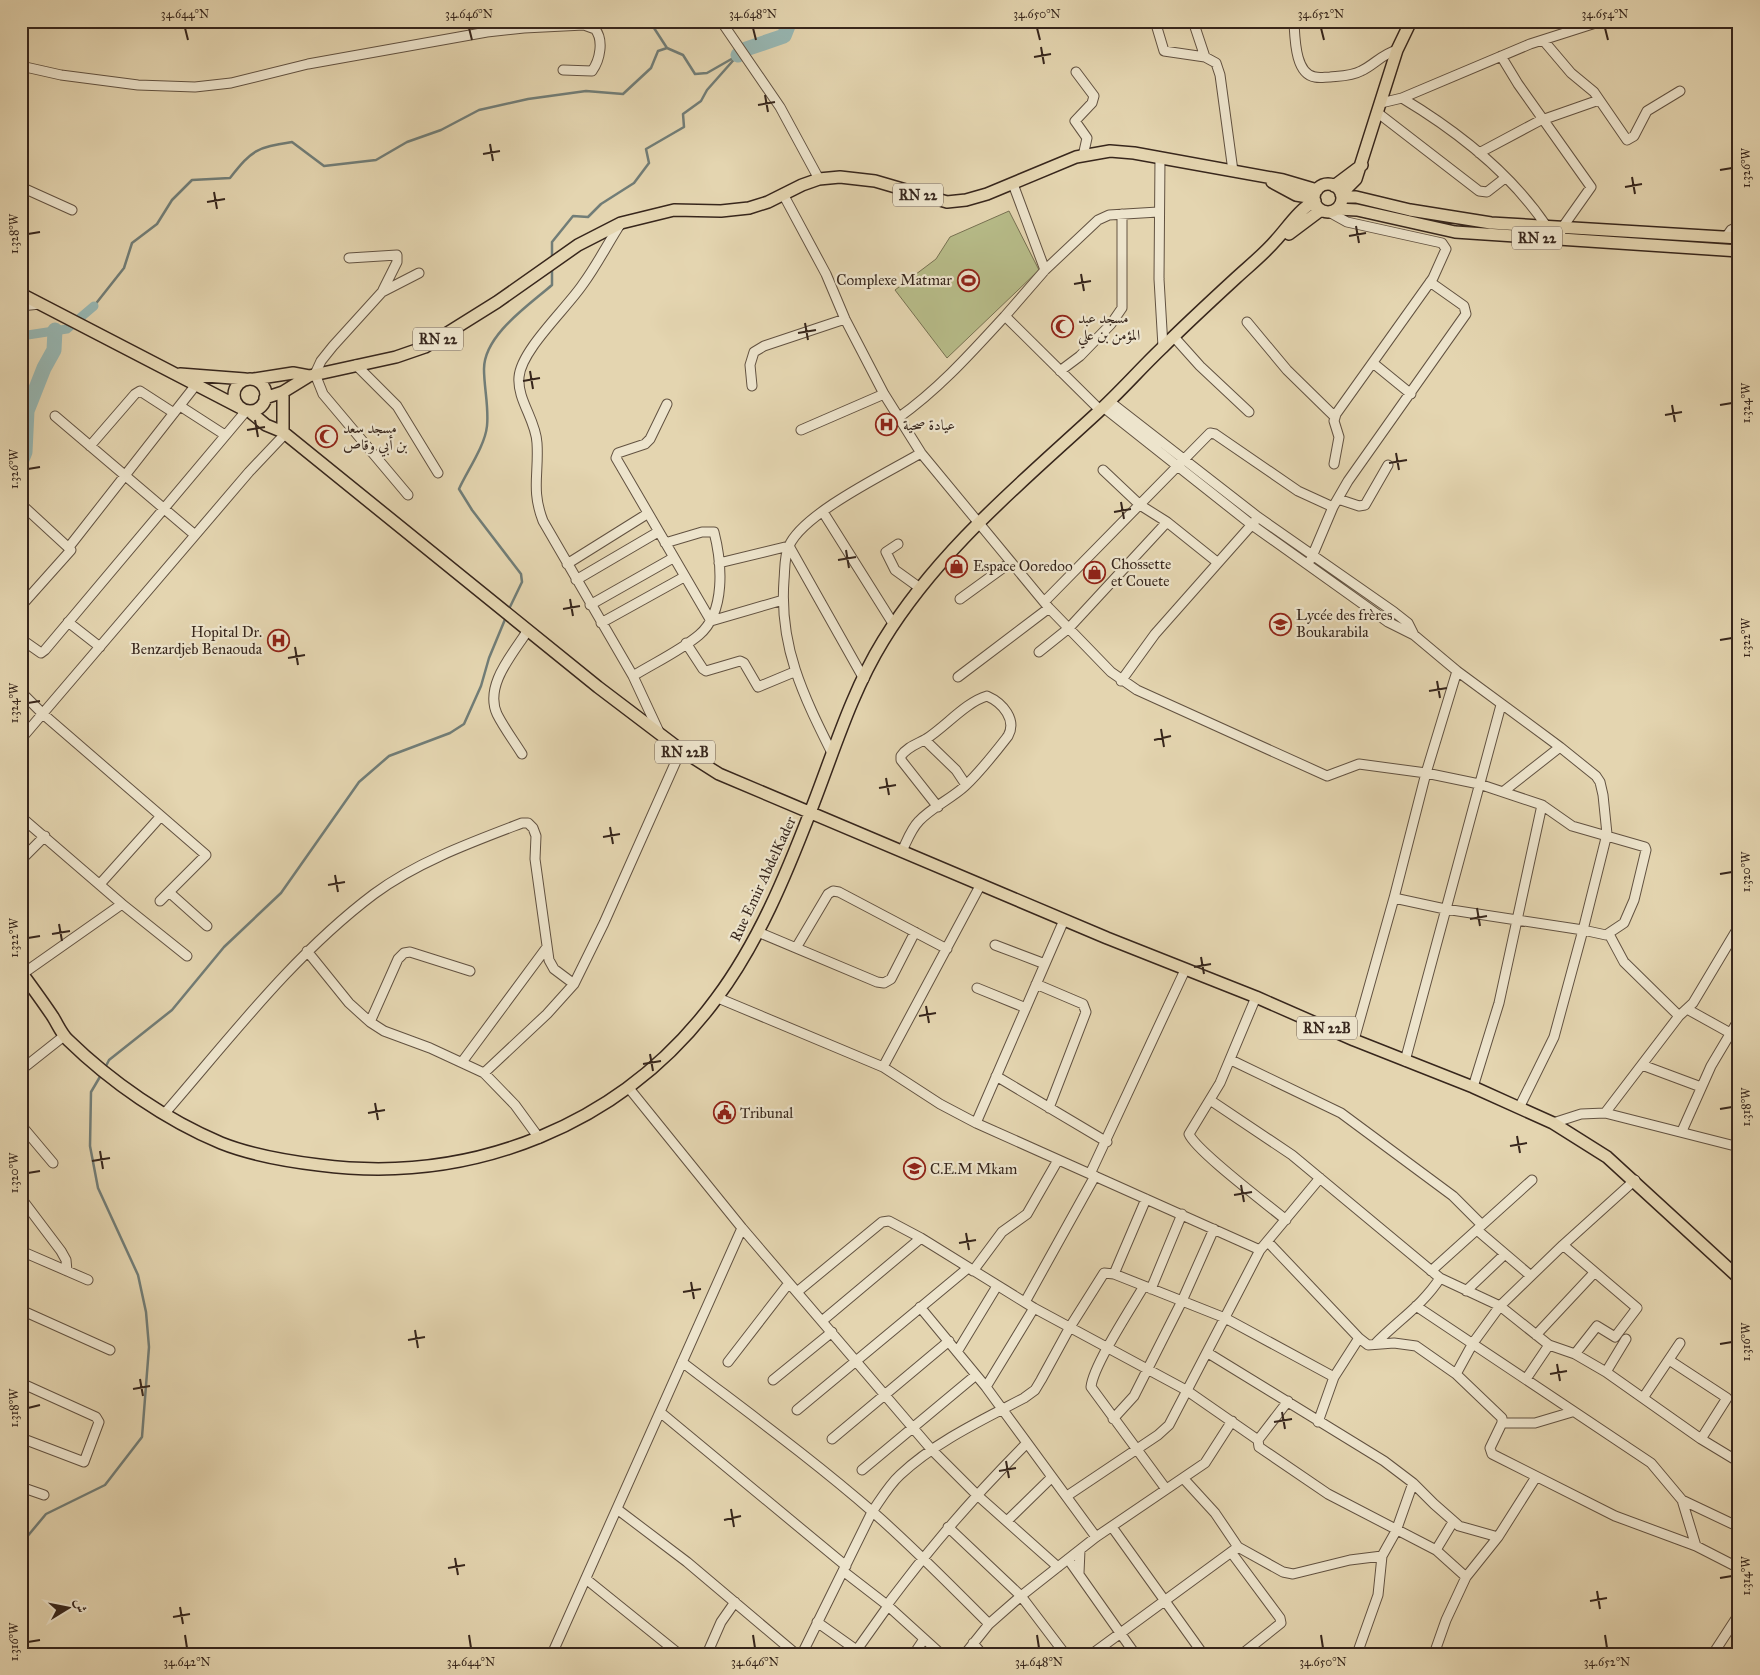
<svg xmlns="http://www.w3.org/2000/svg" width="1760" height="1675" font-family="'IM FELL Great Primer',Amiri,serif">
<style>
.green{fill:#b7bc89;stroke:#777152}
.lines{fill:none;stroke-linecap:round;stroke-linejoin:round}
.stream{stroke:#717d77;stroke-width:2.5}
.canal{stroke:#97b7b3;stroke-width:9}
.river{stroke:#97b7b3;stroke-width:15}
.minor-casing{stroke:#625241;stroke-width:11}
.major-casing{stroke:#37261c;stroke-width:14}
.minor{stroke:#ede4cc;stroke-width:9}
.major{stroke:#e4d5b0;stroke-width:11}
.ticks{fill:none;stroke:#37261c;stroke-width:2}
.labels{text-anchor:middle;stroke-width:4.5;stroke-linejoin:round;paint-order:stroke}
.shield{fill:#ede4cc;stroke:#6e5f51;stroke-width:1}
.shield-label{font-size:14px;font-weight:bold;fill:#37261c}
.poi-label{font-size:15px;fill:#37261c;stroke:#ede4cc;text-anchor:start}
.street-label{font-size:15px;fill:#37261c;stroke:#ede4cc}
.neatline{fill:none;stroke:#37261c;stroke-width:2}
.ticks-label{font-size:12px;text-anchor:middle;fill:#37261c}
</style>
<rect width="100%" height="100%" fill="#e4d5b0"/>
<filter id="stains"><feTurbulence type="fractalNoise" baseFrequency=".004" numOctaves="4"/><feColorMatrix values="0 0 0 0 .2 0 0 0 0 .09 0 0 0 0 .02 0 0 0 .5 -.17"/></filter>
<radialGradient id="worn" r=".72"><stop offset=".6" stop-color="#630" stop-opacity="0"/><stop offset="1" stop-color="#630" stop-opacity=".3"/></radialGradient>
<path class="green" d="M1009,211L1039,270L947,358L895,290L936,259L950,237Z"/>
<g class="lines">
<path class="stream" d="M643,21L654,28L667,48L683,55L695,74L707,73L735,57
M552,259V242L573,216L588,217L601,204L634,183L649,163L646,149L684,127L683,114L701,101L707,90L738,55
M94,306L124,268L132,243L157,224L172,200L192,180L230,178C253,149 256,148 292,142L324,166L376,160L407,142L441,130L479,110L528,99L586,91L623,94L651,68L658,51L667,48
M509,609L522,582L521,574L472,510L459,489C467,471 485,446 487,426C489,407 484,388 484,369C484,335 529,305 552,285V267
M105,1068L109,1060L172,1010L224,947L281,893L359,782L389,756L450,733L464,724L481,686L489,658L506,617
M21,1544L46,1514L105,1485L142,1437L149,1347L146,1312L138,1275L98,1188L90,1146L91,1092L101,1075"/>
<path class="canal" d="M21,336L67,329L94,306"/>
<path class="river" d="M738,55L746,49L784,36L790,21
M21,462L25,452L27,411L44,368L54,350L55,330"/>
<defs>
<path id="minor" d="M721,21L780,107L819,179
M1155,21L1164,51L1205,57L1216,63L1220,75L1233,171
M1193,21L1205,57
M1294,23C1295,38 1295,74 1315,77C1320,78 1325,77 1330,77C1340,76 1352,76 1361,71C1374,65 1382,54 1397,50
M1543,40L1571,73L1594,92L1627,140L1634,136L1647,111L1680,91
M1501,56L1518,84L1591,187L1562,228L1561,232
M21,66L61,75L138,85L195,87L231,83L308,64L487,32L524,28L584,25L595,29C604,40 600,60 592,71L563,70
M1076,72L1094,96L1092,103L1075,121L1087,138L1083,156
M1402,98C1457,131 1511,173 1547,227
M1381,103L1402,98L1530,44L1602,21
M1378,113L1479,191L1487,192L1505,178
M1479,153L1539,121L1599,100
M1160,158L1159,279L1163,347
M1013,184L1045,270
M21,187L72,210
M783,194L826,274L845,319L884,394L921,453L1049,608L1111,672L1137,690L1327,776L1359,764L1426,773L1479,784L1542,805L1499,1003L1473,1087
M1329,212L1347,222L1442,243L1446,249L1433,278L1336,414L1334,421L1339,437L1334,464
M621,223C608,243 597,265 583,284C567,308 521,350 519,377C517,400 536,420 537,443C539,474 531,490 543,521L633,676L660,734
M1726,237L1731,230L1739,226
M349,258L397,255V262L383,290
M21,306L40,304
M1247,322L1287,370L1335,417
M1174,337L1200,366L1249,412
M1373,363L1411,394
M356,365L397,406L438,473
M1060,371L1080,356L1111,324L1122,308V214
M752,386L750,365L754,352L764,346L845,319
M1109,401L1258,517L1394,612L1408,623L1414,635
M667,404L650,439L645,444L618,453L616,458L711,621L783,600
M180,406L225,435
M1103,407L1252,525L1388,622L1414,635L1457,671L1560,747L1504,791
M1100,410L1005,316L1045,270L1098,220L1109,215L1158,212
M55,416L195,535
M898,418C939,389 971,353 1005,316
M801,430L884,394
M90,446L135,394L140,391L174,413
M1103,470L1140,505L1167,522L1217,562
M408,495L323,394L315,374L321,361L333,346L382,292L419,273
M1338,499L1359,506L1365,505L1388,465
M21,504L71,550L21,606
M823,512L894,625
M898,544L886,552L895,570L920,588
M69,547L195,386
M1311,559L1333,507L1348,481L1466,314L1464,306L1430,282
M719,563L789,546L864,679
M567,564L647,514
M576,580L658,532
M960,599L1011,562
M1044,602L1210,433L1215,434L1298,491L1333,507
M590,605L673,558
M68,622L100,647
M601,623L684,577
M21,639L41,653L45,650L246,411
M686,643L703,669L706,671L740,661L744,663L758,687L794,672
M1039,652L1069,628L1167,522
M1457,671L1426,773L1394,898L1445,909L1583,930L1554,1037L1519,1108
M633,676C654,663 680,651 699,635C726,612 722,563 714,532H702L665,543
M958,677L1049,608
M1121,681L1155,634L1255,521
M21,692L43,714L161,816L100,884
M21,739L249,472L285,434
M925,740L956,770L966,785
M832,753C803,695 779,646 784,580C785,570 784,556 789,546C803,513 889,472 921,453
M522,754C514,741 504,728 497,714C484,685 513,654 528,630
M1542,805L1572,826L1645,847L1646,850L1634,900L1624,923L1606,935L1583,930L1607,834L1603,795L1600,782L1596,776L1560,747
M21,817L122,904L187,956
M902,851C907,841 911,829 919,821C932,807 951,799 965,786C981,771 994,754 1008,736C1017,720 1003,703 987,696C966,702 945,727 926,739C917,744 907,747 901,756V760L938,807
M21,860L45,836
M170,893L207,926
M160,901L206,855L161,816
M758,932L877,982L884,983L891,979L915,932
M1609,934L1624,962L1679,1016
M995,945L1045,964
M796,948L828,894L833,891L839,892L947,949
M307,951L349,1003L370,1022L384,1031L430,1048L484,1073L547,1014L574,984L604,923L681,750
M21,975L122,904
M1036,984L1083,1004L1086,1012L1049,1108
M977,988L1026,1008
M1256,997L1220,1083L1189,1134C1196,1151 1267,1204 1286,1220
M718,998L883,1067L940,1104L976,1123L1260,1250
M1687,1009L1732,1034
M370,1022L398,959L404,953L410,952L470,971
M1354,1040L1394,898
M1231,1060L1341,1113L1453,1196L1482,1225
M1405,1061L1501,705
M462,1062L547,947
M1642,1065L1701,1087
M883,1067L981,884
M21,1070L64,1036
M484,1073L515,1105L539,1138
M996,1076L1107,1142
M628,1087L742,1228L931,1449L976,1494L1058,1567
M1210,1100L1292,1155L1440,1278L1500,1306L1549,1345L1575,1354L1606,1372L1701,1439L1739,1462
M165,1113C231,1037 293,955 374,894C417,862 472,842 522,823H528L533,828L536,836L535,859L549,960L554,969L574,984
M1605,1113L1739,1147
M976,1123L1064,920
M1553,1123L1581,1114L1605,1113L1679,1016L1693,1003L1739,926
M21,1125L53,1163
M1682,1131L1711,1066L1739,1019
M1090,1174L1185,970
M1635,1180L1563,1245L1500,1306L1473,1343L1456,1374L1502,1418V1423L1490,1448L1492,1454L1615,1516L1696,1546L1739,1568
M21,1198L61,1251L66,1260L67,1271
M1477,1230L1531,1276
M1268,1242L1359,1338L1368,1345L1394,1343L1416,1346L1456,1374
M1563,1245L1637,1308L1615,1337L1597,1326L1575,1354
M21,1251L88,1280
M973,1271L1002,1232L1027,1214L1058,1160
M1431,1271L1532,1180
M1114,1274L1146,1199
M1144,1286C1131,1308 1093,1366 1091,1387L1166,1489
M1151,1289L1182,1214
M1466,1291L1505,1254
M797,1292L882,1222L889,1221L921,1238L1034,1308L1186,1390L1258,1440L1288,1401
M1025,1302L1095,1176
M1416,1306L1651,1463L1682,1500L1739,1527
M920,1307L986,1387L1096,1537
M21,1310L110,1350
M822,1321L921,1238
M1536,1335L1594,1273
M1375,1344C1396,1322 1423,1305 1440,1278
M957,1352L997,1286
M1208,1353L1384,1461L1413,1483L1434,1504L1459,1526L1498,1537L1536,1477
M1669,1360L1727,1398L1701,1439
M682,1362C746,1411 812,1459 874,1513C914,1548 951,1586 989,1624
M728,1362L789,1283
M1606,1372L1626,1339
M1526,1379L1549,1345
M773,1380L832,1332
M21,1383L96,1417L99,1422L84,1462L21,1438
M986,1387L1034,1308
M1643,1398L1680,1343
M797,1410L968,1268
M660,1412L846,1566
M1113,1419L1134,1396L1182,1301L1214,1229
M1318,1422L1334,1377L1359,1338
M1502,1423H1535L1572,1412
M832,1439L949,1341
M1258,1440L1259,1447L1328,1494L1436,1550L1466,1577
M862,1470L976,1375
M1183,1478L1215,1513L1238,1547L1283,1572L1293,1574L1350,1560L1382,1556L1396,1531L1413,1483
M21,1487L44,1495
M1067,1496L1158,1435L1169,1425L1260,1250L1320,1178
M1682,1500L1696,1546
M617,1509L687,1562L796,1654
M1007,1521L1052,1477
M948,1527L1021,1596L1065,1654
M1112,1527L1203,1654
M1436,1550L1453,1522
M1231,1552L1280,1618L1281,1623L1242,1654
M1068,1559L1135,1654
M843,1571L887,1605L941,1654
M1079,1573L1080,1550
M586,1579L679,1654
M887,1605C931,1546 975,1495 1027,1443
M817,1622L862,1654
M973,1643L982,1654
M856,1651L888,1606
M552,1654L742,1228
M707,1654L721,1622L735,1602
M802,1654L872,1512C881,1499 889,1485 900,1475C935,1442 982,1420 1024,1398L1035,1390L1041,1380L1070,1327L1104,1273L1114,1274L1225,1318L1334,1377
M914,1654L924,1639
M965,1654L989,1624L1021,1596L1096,1537L1205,1463L1232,1421
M1092,1654L1238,1547
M1357,1654L1378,1595L1382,1556
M1434,1654L1446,1620L1466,1577L1498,1537
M1713,1654L1739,1614"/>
<path id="major" d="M1272,182L1296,195L1314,198
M1314 198a14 14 0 1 1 28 0a14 14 0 1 1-28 0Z
M1334,186L1362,165
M1341,194L1356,179L1397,50L1411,21
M1342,197H1356L1410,210L1491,223L1739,238
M1337,209L1357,210L1455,232L1739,251
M1289,234L1321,210
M21,294L239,407
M180,374L245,379
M234 395a16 16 0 1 1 32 0a16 16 0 1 1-32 0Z
M254,379L293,373L309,376
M265,398L283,392L309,376L396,357L425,347L497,302L578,245L621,223L674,210L721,211L749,208L768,202L802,185L819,179L840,177L875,181L947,202L966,200L987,194L1076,157L1110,151L1134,153L1283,180L1317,190
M249,411L266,425L283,432L598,687L681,750L719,774L1107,938L1256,997L1354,1040L1473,1087L1553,1123L1607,1157L1739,1278
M283,432V392
M21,972C32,987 43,1002 53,1017C58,1025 61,1033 68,1040C111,1082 166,1120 221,1143C251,1155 286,1161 319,1165C473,1185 623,1125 716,999C758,943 786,875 811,810C833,754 851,693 883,641C938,551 1020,484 1097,413C1120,392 1140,369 1162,348C1186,324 1211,301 1236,278C1249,266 1264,254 1276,240C1288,227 1299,209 1315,201"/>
</defs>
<use href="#minor" class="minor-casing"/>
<use href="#major" class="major-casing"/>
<use href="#minor" class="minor"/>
<use href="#major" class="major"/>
</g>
<path class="ticks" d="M185,28L188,40M469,28L472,40M753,28L756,40M1037,28L1040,40M1321,28L1324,40M1605,28L1608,40M1041,47L1044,64M1034,57L1051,54M765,95L768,112M758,105L775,102M490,144L493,161M483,154L500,151M1720,170L1732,168M1632,177L1635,194M1625,187L1642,184M214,192L217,209M207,202L225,199M1356,226L1359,243M28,234L40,232M1349,236L1366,233M1081,274L1084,291M1074,284L1091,281M805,323L808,340M798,333L816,330M530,371L533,389M523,381L540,378M1672,405L1675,422M1720,405L1732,403M1665,415L1682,412M255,420L258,437M247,430L265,427M1396,453L1399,470M1389,463L1407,460M28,469L40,467M1121,502L1124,519M1114,512L1131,509M846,550L849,568M838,560L856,557M570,599L573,616M563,609L580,606M1720,640L1732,638M295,647L298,665M288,658L305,655M1437,681L1440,698M1429,691L1447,688M28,703L40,701M1161,729L1164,747M1154,740L1171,736M886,778L889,795M879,788L896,785M610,827L613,844M603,837L620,834M1720,874L1732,872M335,875L338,892M328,885L345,882M1477,908L1480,926M1470,919L1487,916M59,924L62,941M52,934L70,931M28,938L40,936M1201,957L1204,974M1194,967L1211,964M926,1006L929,1023M919,1016L936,1013M650,1054L653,1071M643,1064L661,1061M375,1103L378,1120M1720,1109L1732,1107M368,1113L385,1110M1517,1136L1520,1153M1510,1146L1527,1143M100,1151L103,1169M92,1161L110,1158M28,1173L40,1171M1241,1185L1244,1202M1234,1195L1252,1192M966,1233L969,1250M959,1243L976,1240M691,1282L694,1299M683,1292L701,1289M415,1330L418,1348M408,1340L425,1337M1720,1344L1732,1342M1557,1364L1560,1381M1550,1374L1567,1371M140,1379L143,1396M133,1389L150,1386M28,1408L40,1405M1282,1412L1285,1429M1274,1422L1292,1419M1006,1461L1009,1478M999,1471L1016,1468M731,1509L734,1527M724,1520L741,1516M455,1558L458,1575M448,1568L465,1565M1720,1578L1732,1576M1597,1591L1600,1609M1590,1601L1607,1598M180,1607L183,1624M173,1617L190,1614M185,1635L187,1648M469,1635L471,1648M753,1635L755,1648M1037,1635L1039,1648M1321,1635L1323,1648M1605,1635L1607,1648M28,1642L40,1640"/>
<defs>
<symbol id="stadium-ring" viewBox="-11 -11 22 22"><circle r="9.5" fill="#ede4cc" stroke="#8f2418" stroke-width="1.5"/><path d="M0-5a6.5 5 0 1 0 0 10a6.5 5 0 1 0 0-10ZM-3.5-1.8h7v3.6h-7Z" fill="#8f2418"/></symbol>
<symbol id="mosque-ring" viewBox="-11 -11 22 22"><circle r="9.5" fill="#ede4cc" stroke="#8f2418" stroke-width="1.5"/><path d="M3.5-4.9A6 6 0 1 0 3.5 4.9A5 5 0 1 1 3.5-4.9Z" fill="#8f2418"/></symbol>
<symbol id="hospital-ring" viewBox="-11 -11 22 22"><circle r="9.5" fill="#ede4cc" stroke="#8f2418" stroke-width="1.5"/><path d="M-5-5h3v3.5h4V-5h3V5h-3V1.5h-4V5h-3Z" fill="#8f2418"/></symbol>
<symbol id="shop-ring" viewBox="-11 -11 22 22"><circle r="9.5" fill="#ede4cc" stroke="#8f2418" stroke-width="1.5"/><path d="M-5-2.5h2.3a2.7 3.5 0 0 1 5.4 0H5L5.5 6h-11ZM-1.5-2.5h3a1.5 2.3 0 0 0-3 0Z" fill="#8f2418"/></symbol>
<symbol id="school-ring" viewBox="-11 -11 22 22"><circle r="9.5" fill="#ede4cc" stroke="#8f2418" stroke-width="1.5"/><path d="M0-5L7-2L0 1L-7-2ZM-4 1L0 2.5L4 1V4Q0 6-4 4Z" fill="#8f2418"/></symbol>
<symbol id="civic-ring" viewBox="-11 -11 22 22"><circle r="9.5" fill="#ede4cc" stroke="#8f2418" stroke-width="1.5"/><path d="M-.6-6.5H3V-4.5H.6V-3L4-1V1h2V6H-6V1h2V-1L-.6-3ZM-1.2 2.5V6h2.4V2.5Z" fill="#8f2418"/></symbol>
</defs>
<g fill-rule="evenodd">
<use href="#stadium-ring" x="956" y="268" width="25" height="25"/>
<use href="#mosque-ring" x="1050" y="314" width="25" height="25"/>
<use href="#hospital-ring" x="874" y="412" width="25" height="25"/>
<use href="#mosque-ring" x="314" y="424" width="25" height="25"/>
<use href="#shop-ring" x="944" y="554" width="25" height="25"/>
<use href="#shop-ring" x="1082" y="560" width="25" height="25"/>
<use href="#school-ring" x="1268" y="612" width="25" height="25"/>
<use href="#hospital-ring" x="266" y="628" width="25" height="25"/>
<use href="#civic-ring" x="712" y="1100" width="25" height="25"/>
<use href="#school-ring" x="902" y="1156" width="25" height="25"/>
</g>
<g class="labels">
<g class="shield">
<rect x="893" y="183.5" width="50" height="23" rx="4"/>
<rect x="1512" y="226.5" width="50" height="23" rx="4"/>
<rect x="413" y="327.5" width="50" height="23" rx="4"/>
<rect x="655" y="740.5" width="60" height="23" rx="4"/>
<rect x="1297" y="1016.5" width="60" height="23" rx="4"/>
</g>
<g class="shield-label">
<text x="918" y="200">RN 22</text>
<text x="1537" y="243">RN 22</text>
<text x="438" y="344">RN 22</text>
<text x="685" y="757">RN 22B</text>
<text x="1327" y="1033">RN 22B</text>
</g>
<g class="poi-label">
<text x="952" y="285" text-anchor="end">Complexe Matmar</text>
<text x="1078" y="323">مسجد عبد<tspan x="1078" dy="17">المؤمن بن علي</tspan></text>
<text x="903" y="430">عيادة صحية</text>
<text x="343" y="433">مسجد سعد<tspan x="343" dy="17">بن أبي وقاص</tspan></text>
<text x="1111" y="569">Chossette<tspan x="1111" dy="17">et Couete</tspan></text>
<text x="973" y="571">Espace Ooredoo</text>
<text x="1296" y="620">Lycée des frères<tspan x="1296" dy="17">Boukarabila</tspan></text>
<text x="262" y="637" text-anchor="end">Hopital Dr.<tspan x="262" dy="17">Benzardjeb Benaouda</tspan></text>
<text x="740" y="1118">Tribunal</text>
<text x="930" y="1174">C.E.M Mkam</text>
</g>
<g class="street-label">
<text transform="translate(763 879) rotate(-65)" y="5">Rue Emir AbdelKader</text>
</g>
</g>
<rect width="1760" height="1675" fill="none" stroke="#e4d5b0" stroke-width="55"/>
<g transform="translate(68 1608) rotate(80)" stroke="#ede4cc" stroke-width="4" paint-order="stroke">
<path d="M0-4L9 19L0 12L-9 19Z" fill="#37261c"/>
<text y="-8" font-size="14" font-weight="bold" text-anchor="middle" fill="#37261c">ش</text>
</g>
<rect x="28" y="28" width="1704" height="1620" class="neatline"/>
<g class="ticks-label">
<text x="185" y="18">34.644°N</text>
<text x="469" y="18">34.646°N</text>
<text x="753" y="18">34.648°N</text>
<text x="1037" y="18">34.650°N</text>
<text x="1321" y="18">34.652°N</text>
<text x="1605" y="18">34.654°N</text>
<text transform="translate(1746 168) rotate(-90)" y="4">1.326°W</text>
<text transform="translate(14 234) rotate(-90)" y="4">1.328°W</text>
<text transform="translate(1746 403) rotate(-90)" y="4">1.324°W</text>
<text transform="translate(14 469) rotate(-90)" y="4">1.326°W</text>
<text transform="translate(1746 638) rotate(-90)" y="4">1.322°W</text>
<text transform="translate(14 703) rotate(-90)" y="4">1.324°W</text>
<text transform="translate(1746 872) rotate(-90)" y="4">1.320°W</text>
<text transform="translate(14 938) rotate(-90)" y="4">1.322°W</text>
<text transform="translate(1746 1107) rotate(-90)" y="4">1.318°W</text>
<text transform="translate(14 1173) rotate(-90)" y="4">1.320°W</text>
<text transform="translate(1746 1342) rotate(-90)" y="4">1.316°W</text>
<text transform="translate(14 1408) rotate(-90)" y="4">1.318°W</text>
<text transform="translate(1746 1576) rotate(-90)" y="4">1.314°W</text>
<text transform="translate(14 1642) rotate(-90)" y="4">1.316°W</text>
<text x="187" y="1666">34.642°N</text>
<text x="471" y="1666">34.644°N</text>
<text x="755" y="1666">34.646°N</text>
<text x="1039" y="1666">34.648°N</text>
<text x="1323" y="1666">34.650°N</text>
<text x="1607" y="1666">34.652°N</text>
</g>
<rect width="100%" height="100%" filter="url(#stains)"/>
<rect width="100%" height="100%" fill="url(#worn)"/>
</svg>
